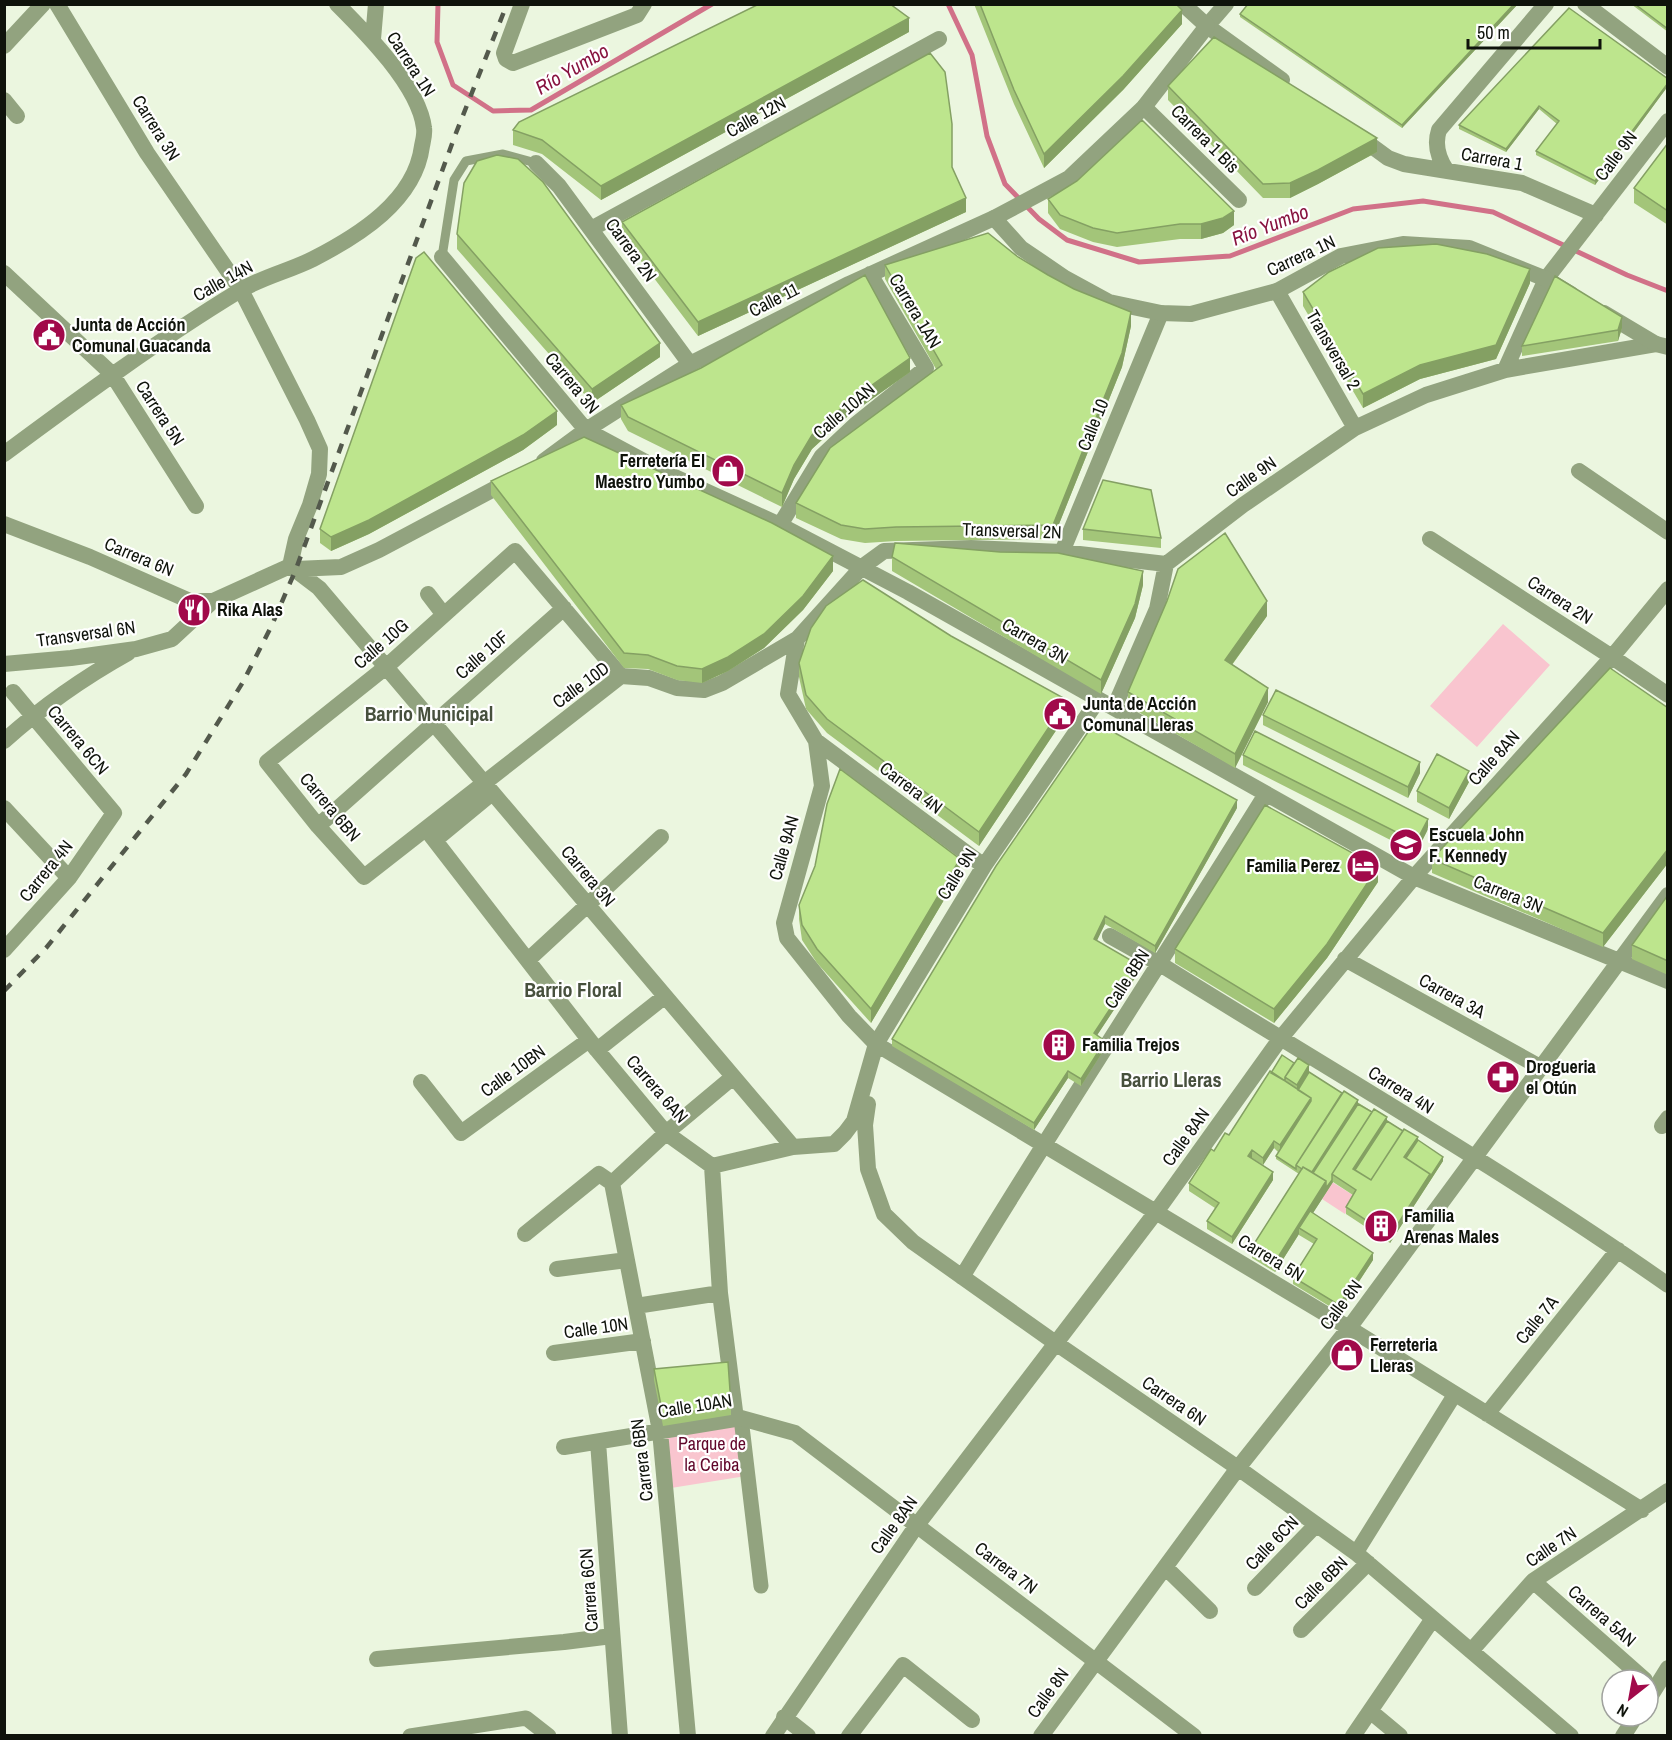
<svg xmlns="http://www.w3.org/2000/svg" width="1672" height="1740" font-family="'Archivo Narrow',sans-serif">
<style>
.green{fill:#f9c5cf}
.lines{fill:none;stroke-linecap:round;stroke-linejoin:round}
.stream{stroke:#d17188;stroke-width:5}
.service{stroke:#92a37f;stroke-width:9}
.pedestrian{stroke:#92a37f;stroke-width:15}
.minor{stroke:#92a37f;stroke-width:16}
.tertiary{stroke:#92a37f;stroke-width:16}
.rail{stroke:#53594c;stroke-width:4.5;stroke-dasharray:10 10;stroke-linecap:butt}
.wall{fill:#a3c579}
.shaded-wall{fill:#84a063}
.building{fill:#bde58d;stroke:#84a063;stroke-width:1.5}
.labels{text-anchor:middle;stroke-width:4.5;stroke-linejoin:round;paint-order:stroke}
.street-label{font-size:18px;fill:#0f130b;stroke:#fff}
.poi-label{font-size:18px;font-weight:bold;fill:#0f130b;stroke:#fff;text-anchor:start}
.park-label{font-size:18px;fill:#60062a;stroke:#fff}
.water-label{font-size:20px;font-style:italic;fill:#881340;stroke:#fff}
.neighbourhood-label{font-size:20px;font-weight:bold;fill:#47503d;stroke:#fff}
</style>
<rect width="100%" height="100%" fill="#ebf6df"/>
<path class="green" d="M1503,624L1550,665L1477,747L1430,706Z
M1332,1182L1356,1197L1345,1214L1322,1199Z
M737,1424L746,1476L671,1488L666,1435Z"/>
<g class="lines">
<path class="stream" d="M438,4L437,42L453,85L493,111L531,110L712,4
M948,4L972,55L987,136L1005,184L1039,219L1067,240L1139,262L1230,256L1353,209L1423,201L1493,212L1627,275L1668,291"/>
<path class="service" d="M442,257L454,180L466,161L503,154L536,163"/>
<path class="pedestrian" d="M741,1418L761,1586
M1356,1553L1455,1394
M410,1736L526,1718L549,1736"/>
<path class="minor" d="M57,4L147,153L241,290L307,420L320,449L319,474L310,505L296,539L290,566
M522,4L504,53L506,59L513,63L637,15L644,4
M1226,4L1207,26L1282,80
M373,39L376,4
M4,46L43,4
M4,100L17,116
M1144,107L1239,200
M1358,136L1388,158L1404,164L1522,183L1596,215
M536,163L559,186L690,364
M1447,171C1438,158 1434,145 1439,130L1546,4
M591,229L939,39
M442,257L586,430L666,473L780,525L908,592L1414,877L1668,981
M4,273L112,374L196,506
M1277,291L1355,428
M1505,370L1546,279L1668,121
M4,454C81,397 157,341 239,291C262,277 289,271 313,259C358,236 415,201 422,146C423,141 425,134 424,128C419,86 366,33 337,4
M544,461L586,430L690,364L849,284L994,218
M1579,471L1668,532
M4,524L90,557L190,601H213L290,566
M780,525L822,456L855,425L926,368L870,274
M1430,539L1612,657L1668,695
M1062,552L1161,313
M290,566L319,588L793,1147L834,1144L845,1133L854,1121L876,1044L984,866L1098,700
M296,569L341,567L379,550L511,480
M428,594L444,615
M797,639L788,694L816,741L822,786L784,923L787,938L849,1016L876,1044L1349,1328L1642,1510
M4,664L71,658L136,649L172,639L213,601
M621,676L515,551L386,667L267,762L318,826L364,877L621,676L649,678L677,688L704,690L722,683L797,639L862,567L884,551L971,548L1062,552L1166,564
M1114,708L1157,609L1166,564L1243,505L1355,428L1426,395L1505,370L1656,344
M4,741C42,707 83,678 128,653
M816,741L984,866
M4,808L69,878
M318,826L564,608
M426,829L597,1050L666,1133L712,1166
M435,840L492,793
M1110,936L1160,964C1330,1070 1504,1170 1668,1285
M4,950L69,878L114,813L13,692
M1345,959L1540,1067
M528,960L661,837
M597,1050L664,997
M421,1082L461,1133L589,1040
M868,1104L865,1125L868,1169L884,1214L913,1242L1057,1344L1238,1468L1356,1553L1571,1736
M1662,1126L1668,1118
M712,1166L720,1293L736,1419
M712,1166L793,1147
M612,1183L660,1431L688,1736
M612,1183L666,1133L733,1077
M525,1234L599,1174L612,1183
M557,1269L627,1260
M962,1277C1061,1114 1166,955 1266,794
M636,1306L720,1293
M554,1353L643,1341
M1487,1414L1618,1250
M598,1442L620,1736
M564,1447L741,1418L795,1433L1194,1736
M1165,1567L1210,1611
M1533,1581L1645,1680
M1255,1588L1316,1525
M1301,1630L1368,1563
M1471,1651L1533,1581L1668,1491
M377,1659L564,1642L612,1636
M1648,1700L1668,1668
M1370,1711L1400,1736
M784,1717L808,1736
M773,1736L917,1525L1156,1212L1280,1039L1414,877L1612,657L1668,589
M849,1736L903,1665L972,1720
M1041,1736L1238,1468L1349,1328L1668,895
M1353,1736L1432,1620
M1623,1736L1636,1716"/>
<path class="tertiary" d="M1183,4L1207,26L1144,107L1069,178L994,218L1021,248L1065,278L1109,302L1161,313L1191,314L1277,291L1341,256L1403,244L1469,248L1546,279L1571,294
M1585,4L1668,67
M1604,313L1656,344L1668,347"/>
<path class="rail" d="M4,991L46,948L186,774L243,682L272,625L296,569L456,133L507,4"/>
</g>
<path class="wall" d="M974,4H1176L1182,24L1123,90L1044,168L1014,104Z
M1518,4L1402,128L1240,17V14Z
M1631,4H1668V32Z
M1569,8L1668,79V86L1595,185L1536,155V151L1557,124L1539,109L1506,152L1459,129V125Z
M909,32L601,200L542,154L513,145V130Z
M1168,86L1377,152L1318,184L1290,198H1263L1168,100Z
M1668,143V225L1634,203V188Z
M952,167L966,212L698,336L622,236V222Z
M1048,199L1234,225L1223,233L1201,239H1180L1117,247L1093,242L1060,229L1048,213Z
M457,234L660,357L592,403L457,249Z
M1018,257L1131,326L1122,367L1053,539L896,541L865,543L841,539L796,518V503L936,369L885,279V265Z
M1530,283L1496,359L1420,379L1363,408L1303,306V292Z
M1622,328L1618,341L1522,356V346Z
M910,372L848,416L812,449L794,479L782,507L628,431L621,419V405Z
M557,425L523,450L369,534L331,551L320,543V529Z
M491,481L833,571L803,610L764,648L728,671L702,683L677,680L648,669L624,668L491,495Z
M1083,529L1161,538V548L1083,540Z
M892,557L1143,585L1135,618L1101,694L892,571Z
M1267,616L1232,665L1268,702L1235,768L1128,706V692Z
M799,663L1067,714L979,846L827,733L806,709L799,677Z
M1668,708V863L1603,947L1432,873V859Z
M1263,715L1420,773L1408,798L1263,725Z
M1243,755L1428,829L1416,853L1243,765Z
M1469,782L1449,819L1417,802V791Z
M1237,808L1155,953L1105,924L1096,941L1139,972L1097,1035L1105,1048L1081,1086L1068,1078L1034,1130L892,1046V1039Z
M960,873L871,1023L817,963L802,940L799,919V905Z
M1378,882L1327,958L1274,1023L1175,963V949Z
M1668,895V975L1632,959V945Z
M1309,1072L1418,1140L1443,1161L1390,1243L1346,1214V1207L1353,1195L1333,1182L1313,1213L1373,1260L1339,1312L1293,1284V1277L1314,1244L1299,1235V1234L1275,1272L1252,1258V1247L1299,1174L1276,1159V1156L1278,1152L1274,1148L1263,1165L1252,1158V1159L1273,1180L1232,1244L1207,1229V1221L1215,1208L1189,1191V1183L1214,1151L1229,1135L1271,1073Z
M654,1369L731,1405V1415L663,1426L654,1380Z"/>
<path class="shaded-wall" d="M1514,4H1518L1402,128V125Z
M1182,10V24L1123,90L1044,168V154Z
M909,18V32L601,200V186Z
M1668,83V86L1595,185V181Z
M1539,106V109L1506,152V149Z
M1377,138V152L1318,184L1290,198V183Z
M966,198V212L698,336V322Z
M1234,211V225L1223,233L1201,239V224Z
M1530,269V283L1496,359L1420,379L1363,408V394Z
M1131,312V326L1122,367L1053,539V525Z
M1622,317V328L1618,341V330Z
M660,343V357L592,403V389Z
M910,358V372L848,416L812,449L794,479L782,507V493L794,465L812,435L848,402Z
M557,411V425L523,450L369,534L331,551V537Z
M833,556V571L803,610L764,648L728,671L702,683V669Z
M1143,571V585L1135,618L1101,694V680Z
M1267,601V616L1225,674V660Z
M1268,688V702L1235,768V754Z
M1067,700V714L979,846V832Z
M1420,762V773L1408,798V787Z
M1469,771V782L1449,819V808Z
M1237,800V808L1155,953V946Z
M1428,819V829L1416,853V842Z
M1668,849V863L1603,947V933Z
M960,859V873L871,1023V1009Z
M1378,867V882L1327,958L1274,1023V1009Z
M1105,916V924L1094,947V939Z
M1139,965V972L1094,1040V1033Z
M1105,1041V1048L1081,1086V1079Z
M1309,1065V1076L1297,1092V1085Z
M1068,1071V1078L1034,1130V1123Z
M1311,1098V1105L1280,1153V1145Z
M1358,1100V1107L1312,1179L1310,1175Z
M1387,1117V1124L1355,1173L1353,1169Z
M1418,1137V1144L1406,1162L1404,1157Z
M1274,1141V1148L1263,1165V1158Z
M1252,1150V1158L1248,1164V1156Z
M1443,1157V1161L1390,1243V1236L1430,1174Z
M1273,1172V1180L1232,1244V1237Z
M1332,1180L1333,1182L1302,1230L1299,1228V1234L1275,1272V1262L1326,1181Z
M1373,1253V1260L1339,1312V1305Z"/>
<path class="building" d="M759,4H890L909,18L601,186L542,140L513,130L519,122Z
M980,4H1176L1182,10L1123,76L1044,154L1014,90Z
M1248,4H1514L1402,125L1240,14Z
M1635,4H1668V29Z
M1569,8L1668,79V83L1595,181L1536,151L1559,121L1539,106L1506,149L1459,125Z
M1214,37L1377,138L1318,170L1290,183L1263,184L1168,86Z
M930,53L945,72L952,124V167L966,198L698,322L622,222Z
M1142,120L1234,211L1223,218L1201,224H1180L1117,233L1093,228L1060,215L1048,199L1077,181Z
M1668,143V211L1634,188Z
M497,155L518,159L543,182L660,343L592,389L457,234L464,183L477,161Z
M988,233L1018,257L1048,275L1074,289L1131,312L1122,353L1053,525L896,527L865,529L841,525L796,503L830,448L942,365L885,265Z
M1436,244L1487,254L1530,269L1496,345L1420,365L1363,394L1303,292L1329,272L1378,248Z
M424,252L557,411L523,435L369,520L331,537L320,529L416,258Z
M865,275L910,358L848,402L812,435L794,465L782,493L628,417L621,405L701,368Z
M1555,276L1622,317L1618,330L1522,346Z
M584,437L772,523L833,556L803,596L764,634L728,657L702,669L677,666L648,655L624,653L491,481Z
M1103,480L1151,490L1161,538L1083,529Z
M1225,533L1267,601L1225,660L1268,688L1235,754L1128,692L1167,601L1178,569Z
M895,543L1000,552L1058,553L1143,571L1135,604L1101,680L892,557Z
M863,580L951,636L1067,700L979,832L827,719L806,695L799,663L811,628L826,606Z
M1610,668L1668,708V849L1603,933L1432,859Z
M1276,690L1420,762L1408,787L1263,715Z
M1095,722L1237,800L1155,946L1105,916L1094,939L1139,965L1094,1033L1105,1041L1081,1079L1068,1071L1034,1123L892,1039L996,866Z
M1255,731L1428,819L1416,842L1243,755Z
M1437,754L1469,771L1449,808L1417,791Z
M840,769L960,859L871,1009L817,949L802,925L799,905L815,866L827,804Z
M1265,805L1378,867L1327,944L1274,1009L1175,949Z
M1668,895V961L1632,945Z
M1282,1055L1294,1063L1285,1077V1081L1271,1073Z
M1298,1058L1309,1065L1297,1085L1285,1077Z
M1270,1071L1311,1098L1280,1145L1274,1141L1263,1158L1252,1150L1248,1156L1273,1172L1232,1237L1207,1221L1219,1203L1189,1183L1211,1149L1214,1151L1225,1133L1229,1135Z
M1309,1072L1342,1093L1296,1165V1169L1276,1156L1311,1101V1098L1298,1090Z
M1344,1091L1358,1100L1312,1172L1303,1167L1302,1169L1296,1165Z
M1358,1104L1372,1112L1332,1174V1180L1326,1188V1181L1313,1173Z
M1374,1109L1387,1117L1353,1169L1371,1180L1404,1129L1418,1137L1404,1157L1430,1174L1390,1236L1346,1207L1356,1190L1332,1174Z
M1387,1121L1403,1131L1371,1180L1355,1170Z
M1418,1140L1443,1157L1430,1177V1174L1406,1158Z
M1303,1167L1326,1181L1275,1262L1252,1247Z
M1310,1211L1373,1253L1339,1305L1293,1277L1317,1239L1299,1228Z
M728,1362L731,1405L663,1416L654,1369Z"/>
<defs>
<symbol id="civic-disc" viewBox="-11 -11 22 22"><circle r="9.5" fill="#a1094a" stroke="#fff"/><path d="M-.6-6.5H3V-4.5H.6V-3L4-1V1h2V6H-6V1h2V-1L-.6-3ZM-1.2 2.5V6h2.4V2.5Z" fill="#fff"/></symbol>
<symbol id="shop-disc" viewBox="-11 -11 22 22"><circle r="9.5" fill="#a1094a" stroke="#fff"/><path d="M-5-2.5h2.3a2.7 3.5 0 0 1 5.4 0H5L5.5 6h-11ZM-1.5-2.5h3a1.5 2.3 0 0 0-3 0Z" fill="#fff"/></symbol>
<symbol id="restaurant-disc" viewBox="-11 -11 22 22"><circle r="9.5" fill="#a1094a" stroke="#fff"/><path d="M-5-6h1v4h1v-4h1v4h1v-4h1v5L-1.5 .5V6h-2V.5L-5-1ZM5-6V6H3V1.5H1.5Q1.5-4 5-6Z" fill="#fff"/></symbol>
<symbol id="school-disc" viewBox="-11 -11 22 22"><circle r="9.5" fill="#a1094a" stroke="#fff"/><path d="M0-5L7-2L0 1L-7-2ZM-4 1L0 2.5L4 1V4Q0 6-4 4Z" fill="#fff"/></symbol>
<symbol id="hotel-disc" viewBox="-11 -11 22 22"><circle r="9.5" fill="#a1094a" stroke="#fff"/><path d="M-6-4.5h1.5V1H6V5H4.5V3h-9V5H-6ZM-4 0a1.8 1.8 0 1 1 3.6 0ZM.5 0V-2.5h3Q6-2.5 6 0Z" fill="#fff"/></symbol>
<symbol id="building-disc" viewBox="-11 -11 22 22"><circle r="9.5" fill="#a1094a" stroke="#fff"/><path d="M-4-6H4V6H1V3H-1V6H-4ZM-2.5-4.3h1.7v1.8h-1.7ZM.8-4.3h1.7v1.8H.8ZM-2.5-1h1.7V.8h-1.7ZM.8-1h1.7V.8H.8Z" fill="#fff"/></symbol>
<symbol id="pharmacy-disc" viewBox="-11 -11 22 22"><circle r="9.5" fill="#a1094a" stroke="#fff"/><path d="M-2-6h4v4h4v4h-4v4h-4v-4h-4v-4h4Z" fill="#fff"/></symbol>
</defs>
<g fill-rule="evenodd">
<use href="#civic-disc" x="30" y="316" width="38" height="38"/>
<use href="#shop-disc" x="709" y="452" width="38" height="38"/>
<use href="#restaurant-disc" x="175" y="591" width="38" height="38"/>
<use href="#civic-disc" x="1041" y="695" width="38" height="38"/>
<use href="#school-disc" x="1387" y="826" width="38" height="38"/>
<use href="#hotel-disc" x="1344" y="847" width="38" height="38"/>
<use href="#building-disc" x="1040" y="1026" width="38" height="38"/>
<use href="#pharmacy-disc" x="1484" y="1058" width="38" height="38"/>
<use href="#building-disc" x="1362" y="1207" width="38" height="38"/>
<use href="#shop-disc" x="1328" y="1336" width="38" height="38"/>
</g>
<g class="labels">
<g class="street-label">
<text transform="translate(411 64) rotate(57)" y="6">Carrera 1N</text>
<text transform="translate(756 117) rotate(-29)" y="6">Calle 12N</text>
<text transform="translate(156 128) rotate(58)" y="6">Carrera 3N</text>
<text transform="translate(1205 139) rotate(45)" y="6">Carrera 1 Bis</text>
<text transform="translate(1616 156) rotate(-53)" y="6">Calle 9N</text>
<text transform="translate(1492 159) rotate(10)" y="6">Carrera 1</text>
<text transform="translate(631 250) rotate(54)" y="6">Carrera 2N</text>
<text transform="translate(1301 256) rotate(-25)" y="6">Carrera 1N</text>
<text transform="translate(223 281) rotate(-29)" y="6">Calle 14N</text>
<text transform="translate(774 300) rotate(-27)" y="6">Calle 11</text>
<text transform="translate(915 311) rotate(59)" y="6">Carrera 1AN</text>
<text transform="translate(1333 350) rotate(60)" y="6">Transversal 2</text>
<text transform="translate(572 383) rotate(50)" y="6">Carrera 3N</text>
<text transform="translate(844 411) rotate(-41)" y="6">Calle 10AN</text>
<text transform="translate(160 413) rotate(57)" y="6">Carrera 5N</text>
<text transform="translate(1093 425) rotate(-68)" y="6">Calle 10</text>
<text transform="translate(1251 477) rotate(-35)" y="6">Calle 9N</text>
<text transform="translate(1012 531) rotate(2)" y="6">Transversal 2N</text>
<text transform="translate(139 557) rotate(23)" y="6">Carrera 6N</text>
<text transform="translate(1560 600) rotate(33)" y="6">Carrera 2N</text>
<text transform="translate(86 634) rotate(-8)" y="6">Transversal 6N</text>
<text transform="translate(1035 641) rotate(30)" y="6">Carrera 3N</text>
<text transform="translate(381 644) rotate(-41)" y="6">Calle 10G</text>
<text transform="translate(482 655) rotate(-41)" y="6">Calle 10F</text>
<text transform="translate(581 685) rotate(-36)" y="6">Calle 10D</text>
<text transform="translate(78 740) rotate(50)" y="6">Carrera 6CN</text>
<text transform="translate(1494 758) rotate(-48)" y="6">Calle 8AN</text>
<text transform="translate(911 788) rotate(37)" y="6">Carrera 4N</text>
<text transform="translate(330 807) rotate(50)" y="6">Carrera 6BN</text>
<text transform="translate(784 848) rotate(-74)" y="6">Calle 9AN</text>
<text transform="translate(46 871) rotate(-51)" y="6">Carrera 4N</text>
<text transform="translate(957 874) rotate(-58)" y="6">Calle 9N</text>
<text transform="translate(588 876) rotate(50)" y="6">Carrera 3N</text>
<text transform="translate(1508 894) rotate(22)" y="6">Carrera 3N</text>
<text transform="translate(1127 979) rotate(-57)" y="6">Calle 8BN</text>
<text transform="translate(1452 996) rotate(29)" y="6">Carrera 3A</text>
<text transform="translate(513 1071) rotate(-36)" y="6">Calle 10BN</text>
<text transform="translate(657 1089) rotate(49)" y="6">Carrera 6AN</text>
<text transform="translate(1401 1090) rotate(32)" y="6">Carrera 4N</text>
<text transform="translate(1186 1137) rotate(-54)" y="6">Calle 8AN</text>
<text transform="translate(1271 1258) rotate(31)" y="6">Carrera 5N</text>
<text transform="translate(1341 1305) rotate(-53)" y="6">Calle 8N</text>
<text transform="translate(1537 1320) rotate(-51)" y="6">Calle 7A</text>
<text transform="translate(596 1328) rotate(-8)" y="6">Calle 10N</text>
<text transform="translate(1174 1401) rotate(34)" y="6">Carrera 6N</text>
<text transform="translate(695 1406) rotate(-9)" y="6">Calle 10AN</text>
<text transform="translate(642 1460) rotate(-97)" y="6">Carrera 6BN</text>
<text transform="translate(894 1525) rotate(-54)" y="6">Calle 8AN</text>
<text transform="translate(1272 1543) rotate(-46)" y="6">Calle 6CN</text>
<text transform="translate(1551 1547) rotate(-34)" y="6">Calle 7N</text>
<text transform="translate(1006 1568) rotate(37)" y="6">Carrera 7N</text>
<text transform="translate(1321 1583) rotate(-45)" y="6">Calle 6BN</text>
<text transform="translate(589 1590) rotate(-94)" y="6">Carrera 6CN</text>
<text transform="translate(1602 1616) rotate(41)" y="6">Carrera 5AN</text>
<text transform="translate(1048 1693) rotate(-54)" y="6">Calle 8N</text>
</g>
<g class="poi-label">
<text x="72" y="331">Junta de Acción<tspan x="72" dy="21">Comunal Guacanda</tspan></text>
<text x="705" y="467" text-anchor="end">Ferretería El<tspan x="705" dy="21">Maestro Yumbo</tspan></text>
<text x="217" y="616">Rika Alas</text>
<text x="1083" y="710">Junta de Acción<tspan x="1083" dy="21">Comunal Lleras</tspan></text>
<text x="1429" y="841">Escuela John<tspan x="1429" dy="21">F. Kennedy</tspan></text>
<text x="1340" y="872" text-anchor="end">Familia Perez</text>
<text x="1082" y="1051">Familia Trejos</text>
<text x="1526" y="1073">Drogueria<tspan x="1526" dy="21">el Otún</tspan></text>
<text x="1404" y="1222">Familia<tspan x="1404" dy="21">Arenas Males</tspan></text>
<text x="1370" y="1351">Ferreteria<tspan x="1370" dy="21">Lleras</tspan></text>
</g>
<g class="park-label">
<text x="712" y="1450">Parque de<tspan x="712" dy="21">la Ceiba</tspan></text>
</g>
<g class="water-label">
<text transform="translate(572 69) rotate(-30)" y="7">Río Yumbo</text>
<text transform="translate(1270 225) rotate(-21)" y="7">Río Yumbo</text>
</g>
<g class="neighbourhood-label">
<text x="429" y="721">Barrio Municipal</text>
<text x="573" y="997">Barrio Floral</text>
<text x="1171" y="1087">Barrio Lleras</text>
</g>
</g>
<rect width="1672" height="1740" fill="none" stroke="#0f130b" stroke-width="12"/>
<g transform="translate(1630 1698) rotate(211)"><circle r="28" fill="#ffffff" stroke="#9fa19d" stroke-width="1.5"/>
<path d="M0-4.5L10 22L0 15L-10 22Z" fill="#a1094a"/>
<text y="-9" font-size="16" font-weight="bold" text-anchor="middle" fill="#0f130b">N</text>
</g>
<path d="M1468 39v9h132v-9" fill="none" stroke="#0f130b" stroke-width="3"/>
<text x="1477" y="39" font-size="18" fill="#0f130b" stroke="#ffffff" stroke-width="4.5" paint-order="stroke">50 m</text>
</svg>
